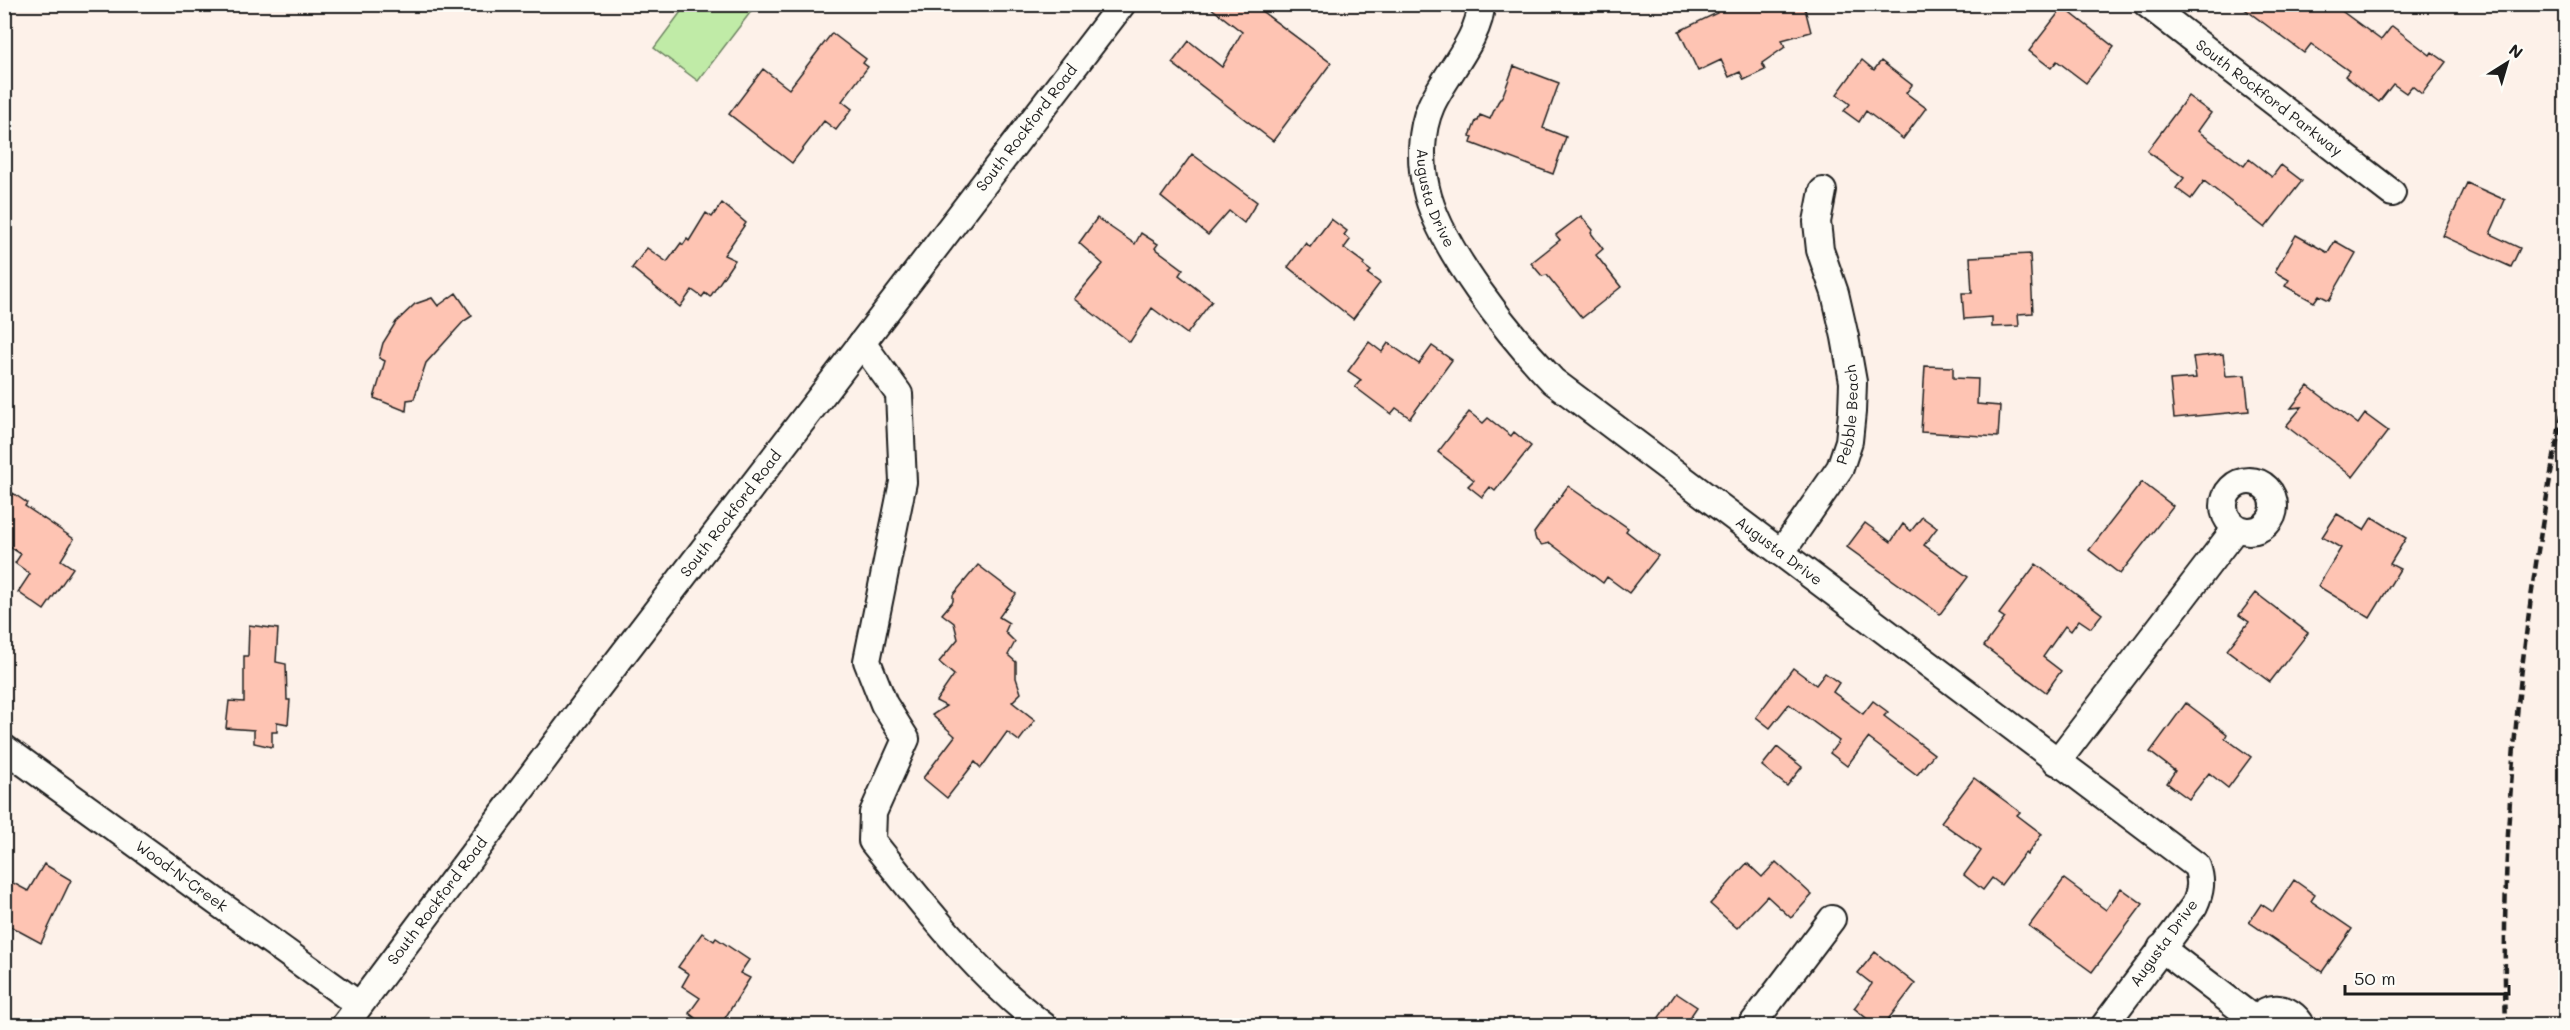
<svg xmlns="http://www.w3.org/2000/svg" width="2570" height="1030" font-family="Mali,sans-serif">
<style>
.green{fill:#c0eba7;stroke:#6e8462;stroke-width:1.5}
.building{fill:#fec4b3;stroke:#1c1c1c;stroke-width:1.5}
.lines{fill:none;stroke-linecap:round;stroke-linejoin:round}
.minor-casing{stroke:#1c1c1c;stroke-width:30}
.minor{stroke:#fdfcf7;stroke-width:26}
.rail{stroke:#1c1c1c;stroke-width:4.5;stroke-dasharray:9 4.5;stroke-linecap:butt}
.labels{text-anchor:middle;stroke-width:5;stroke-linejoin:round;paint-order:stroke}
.street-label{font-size:15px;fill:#1c1c1c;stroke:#fdfcf7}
</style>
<rect width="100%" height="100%" fill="#fdf1e9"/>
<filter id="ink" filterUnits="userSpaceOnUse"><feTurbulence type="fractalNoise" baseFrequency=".0167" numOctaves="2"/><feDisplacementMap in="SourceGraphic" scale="12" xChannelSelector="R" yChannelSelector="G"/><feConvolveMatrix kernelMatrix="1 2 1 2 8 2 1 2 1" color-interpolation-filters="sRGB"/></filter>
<g filter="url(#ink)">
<path class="green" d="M686,5H756L698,81L654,48Z"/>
<path class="building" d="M1206,4H1252L1331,63L1273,141L1172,63L1189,41L1222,67L1242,32Z
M1724,4H1764L1767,11L1804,5L1811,32L1782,40L1785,47L1762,63L1765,70L1744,80L1740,72L1729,77L1721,60L1698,71L1679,31L1717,13L1715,9Z
M2238,4H2332L2381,40L2392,26L2430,55L2432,52L2446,62L2422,94L2412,86L2406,93L2393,84L2379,102L2345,76L2349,71L2311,44L2304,53Z
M2063,7L2114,47L2086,83L2057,61L2051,68L2029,51Z
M832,33L866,59L863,63L868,67L842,101L852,109L836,130L824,121L792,163L729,114L763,69L789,89Z
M1862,60L1874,70L1881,61L1912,85L1906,93L1926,108L1903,139L1866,111L1859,122L1844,111L1850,104L1837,94Z
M1514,66L1559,83L1543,128L1566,137L1553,174L1471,143L1473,137L1470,136L1476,121H1478L1480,115L1490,119L1498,102L1503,95Z
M2188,96L2211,113L2198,131L2244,166L2249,159L2272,177L2281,165L2302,181L2265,228L2204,181L2191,199L2176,188L2184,178L2147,151Z
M1192,154L1257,202L1244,223L1229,211L1208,235L1161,197Z
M2467,183L2505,200L2490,234L2520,248L2511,267L2443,236Z
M722,203L746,223L724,255L735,260L710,297L705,293L702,297L692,290L680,307L632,268L647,248L667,262L681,243L683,245L687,239L689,241L706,213L712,217Z
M1581,216L1593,230L1591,233L1603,249L1596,255L1621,287L1582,318L1547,275L1542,276L1531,263L1560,240L1556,235Z
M1097,218L1135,244L1141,233L1158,244L1155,248L1183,269L1179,275L1212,301L1187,334L1152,308L1130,342L1074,299L1103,264L1079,243Z
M1331,219L1347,231L1344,235L1350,240L1344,248L1364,263L1363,265L1371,271L1368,274L1380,283L1353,319L1288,267L1306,243L1310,247Z
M2296,235L2328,253L2335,241L2356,253L2329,300L2319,295L2314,302L2285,286L2289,280L2275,272Z
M2030,254L2033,313L2018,314L2019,326L1992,327V317L1964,319L1962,293H1972L1970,257Z
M456,293L472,316L464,321L426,363L414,399L407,400L406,411L374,398L385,361L379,358L383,343L396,322L415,304L432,298L438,306Z
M1369,342L1382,352L1388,343L1419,364L1432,346L1452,360L1410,418L1396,408L1391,414L1355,387L1361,380L1348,371Z
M2223,354L2226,376L2245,375L2249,411L2174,418L2170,380L2196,378L2193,357Z
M1925,366L1953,367V378L1978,379L1977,404L2000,406L1998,437L1921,432Z
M2308,386L2358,424L2365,414L2388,431L2353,477L2286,426L2302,407L2291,408Z
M1469,412L1483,423L1488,418L1511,436L1514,432L1531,446L1495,491L1490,487L1482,497L1468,486L1474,480L1438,452Z
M2142,482L2173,506L2120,574L2089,550Z
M1568,486L1628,528L1626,531L1658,556L1629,593L1607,577L1603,583L1550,543L1542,545L1536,540L1534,533Z
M13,493L27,503L25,506L74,539L61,560L73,568L44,610L18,592L30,574L15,563L21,554L4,543V506Z
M2337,514L2364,530L2372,517L2406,538L2390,564L2400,569L2370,618L2318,586L2341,548L2322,537Z
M1922,517L1937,528L1924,545L1968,577L1940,614L1847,547L1865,523L1891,542L1903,524L1911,531Z
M2036,564L2102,614L2091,628L2079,620L2071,631L2065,626L2043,657L2061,671L2046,692L1984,646L2005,618L1999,614Z
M978,565L1016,594L999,617L1009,623L1005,632L1015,642L1008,655L1016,662V678L1021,693L1012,702L1035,720L1019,741L1007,732L981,768L975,762L947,798L923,778L955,736L932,715L946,706L936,701L954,675L939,662L958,639L954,623L942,614L953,601V595Z
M2256,593L2308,633L2270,682L2227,650L2249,622L2239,615Z
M249,625L278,629L276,662L286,664L287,700H290L288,724L277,722V732H272V747L254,743V730L226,728L229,701L244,702V656H248Z
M1793,668L1816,685L1825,673L1839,683L1833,692L1863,714L1873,701L1888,712L1884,716L1934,754L1917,775L1868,738L1847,766L1830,753L1839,741L1789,704L1770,728L1756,717Z
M2186,703L2227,734L2225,738L2251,757L2228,788L2209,773L2189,799L2167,783L2175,771L2150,752Z
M1777,747L1802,767L1787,786L1762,766Z
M1974,778L2020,812L2017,815L2042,834L2027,855L2025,853L2001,885L1992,878L1983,890L1964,875L1981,851L1941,822Z
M1776,862L1812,895L1791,918L1767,896L1737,928L1710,904L1747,863L1762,877Z
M44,864L71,880L41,943L4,923V878L28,891Z
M2064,879L2106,910L2121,888L2143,904L2092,972L2029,926Z
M2294,880L2315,895L2311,901L2352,929L2322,972L2249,922L2261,904L2273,912Z
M702,933L714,941L716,938L749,960L740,973L750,978L720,1026H705L689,1013L700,998L682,986L689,974L678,967Z
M1875,952L1915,984L1883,1026H1876L1854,1008L1872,984L1858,973Z
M1676,993L1697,1007L1684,1026H1653Z"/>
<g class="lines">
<defs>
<g id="minor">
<path id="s1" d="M1481,4C1481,37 1444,76 1431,106C1420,131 1420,162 1426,188C1439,248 1511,337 1553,381L2197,866C2202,881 2201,891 2194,906L2104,1026"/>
<path id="s2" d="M2147,4L2392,193"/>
<path d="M862,343L899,394L903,482L867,661L884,704L906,739L873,813L872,841C925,907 976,974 1044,1026"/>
<circle cx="2249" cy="506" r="25"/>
<path id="s3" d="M1781,553L1840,468L1849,441L1852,412L1853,382L1845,337L1835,293L1820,250L1817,222L1823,191"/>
<path id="s4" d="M4,748L359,1005"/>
<path d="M2057,762L2236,528"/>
<path d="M2161,948L2255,1020"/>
<path id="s5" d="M344,1026L595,691L1122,4"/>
<path d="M1751,1026L1832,919"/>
<path d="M2252,1026C2263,1002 2290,1004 2302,1026"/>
</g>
</defs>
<use href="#minor" class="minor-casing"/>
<use href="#minor" class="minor"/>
<path class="rail" d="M2506,1026C2499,814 2524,602 2566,395"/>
</g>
</g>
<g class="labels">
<g class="street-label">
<text dy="5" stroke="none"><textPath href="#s2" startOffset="154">South Rockford Parkway</textPath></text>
<text dy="5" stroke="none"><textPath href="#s5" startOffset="1128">South Rockford Road</textPath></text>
<text dy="5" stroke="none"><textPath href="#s1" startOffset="210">Augusta Drive</textPath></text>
<text dy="5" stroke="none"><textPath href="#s3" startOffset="158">Pebble Beach</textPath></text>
<text dy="5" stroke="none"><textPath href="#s5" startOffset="642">South Rockford Road</textPath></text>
<text dy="5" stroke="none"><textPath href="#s1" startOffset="714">Augusta Drive</textPath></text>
<text dy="5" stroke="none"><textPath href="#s4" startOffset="219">Wood-N-Creek</textPath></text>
<text dy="5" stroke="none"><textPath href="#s5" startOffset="156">South Rockford Road</textPath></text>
<text transform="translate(2164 943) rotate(-54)" y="5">Augusta Drive</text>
</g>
</g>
<rect width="2570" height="1030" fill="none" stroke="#fdfcf7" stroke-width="24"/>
<rect x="12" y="12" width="2546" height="1006" fill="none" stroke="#1c1c1c" stroke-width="2" filter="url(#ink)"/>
<g transform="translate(2507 63) rotate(37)" stroke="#fdfcf7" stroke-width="4.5" paint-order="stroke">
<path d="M0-4.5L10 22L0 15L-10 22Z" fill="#1c1c1c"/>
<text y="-9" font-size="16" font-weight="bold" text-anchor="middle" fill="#1c1c1c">N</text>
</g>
<path d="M2345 985v9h164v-9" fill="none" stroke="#1c1c1c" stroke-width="3"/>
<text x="2354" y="985" font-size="18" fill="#1c1c1c" stroke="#fdfcf7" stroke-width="4.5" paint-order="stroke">50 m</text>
</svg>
